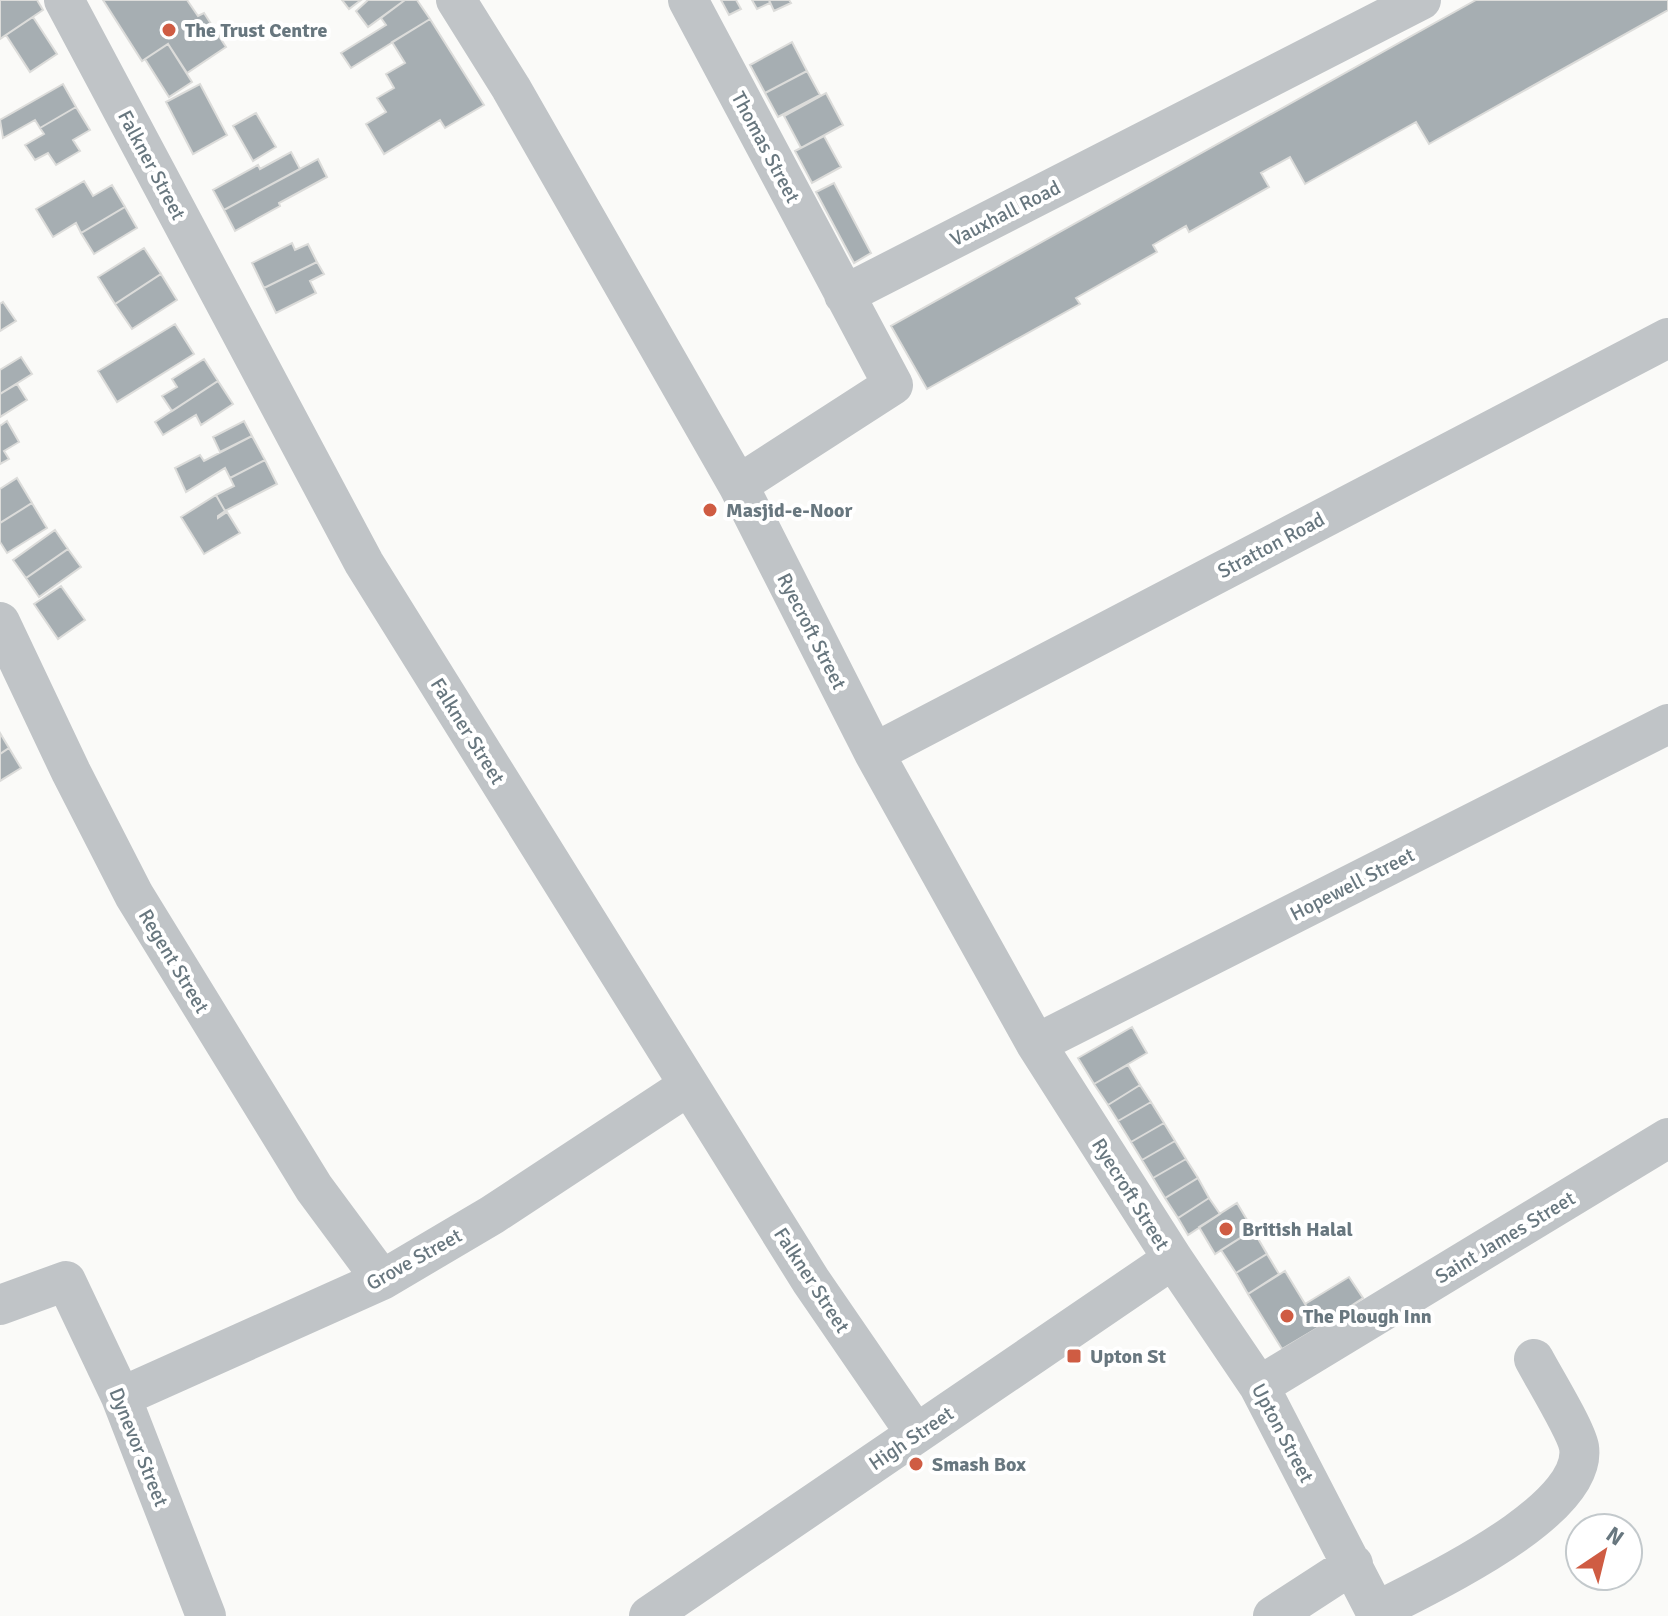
<svg xmlns="http://www.w3.org/2000/svg" width="1668" height="1616" font-family="Signika,sans-serif">
<style>
.building{fill:#a6aeb2;stroke:#dcdcda;stroke-width:2}
.lines{fill:none;stroke-linecap:round;stroke-linejoin:round}
.minor{stroke:#c0c4c7;stroke-width:40}
.poi-dot{fill:#cf5c43;stroke:#fff;stroke-width:3}
.labels{text-anchor:middle;stroke-width:8;stroke-linejoin:round;paint-order:stroke}
.poi-label{font-size:20px;font-weight:bold;fill:#68777f;stroke:#fff;text-anchor:start}
.street-label{font-size:20px;fill:#68777f;stroke:#fff}
</style>
<rect width="100%" height="100%" fill="#fafaf8"/>
<path class="building" d="M0,0H37L43,10L0,39Z
M103,0H187L198,16L204,13L226,47L187,73L168,44L142,61Z
M342,0H361L349,9Z
M368,0H405L368,27L356,11Z
M405,0H417L430,19L351,68L341,53L386,25L381,18Z
M721,0H736L741,9L729,15Z
M752,0H769L770,3L757,9Z
M769,0H789L791,3L774,11Z
M1476,0H1668V10L1429,144L1416,122L1305,184L1290,157L1261,173L1269,187L1189,232L1186,226L1153,245L1157,252L1076,298L1080,304L927,389L891,326Z
M33,17L57,54L30,72L6,35Z
M430,19L484,105L445,128L440,120L384,154L366,124L386,112L377,98L394,88L386,74L405,63L392,42Z
M792,42L807,71L765,93L750,65Z
M168,44L192,82L169,97L145,59Z
M807,71L820,95L778,117L765,93Z
M63,84L76,107L40,128L35,120L3,138L0,120Z
M200,84L227,135L193,154L166,102Z
M826,93L843,125L801,148L784,116Z
M76,107L90,130L73,140L80,151L56,165L48,153L35,160L25,145L44,134L40,128Z
M256,113L276,147L253,161L233,126Z
M824,136L841,167L812,183L795,151Z
M291,152L300,169L224,210L213,190L258,165L260,169Z
M318,159L327,177L279,203L280,206L235,231L224,210Z
M84,181L93,196L112,185L125,207L81,233L76,223L53,237L36,209Z
M834,183L871,253L854,263L816,192Z
M125,207L137,228L94,254L81,233Z
M292,243L295,250L308,244L317,262L264,288L252,263Z
M144,248L161,274L115,304L98,277Z
M317,262L324,274L310,281L316,293L276,313L264,288Z
M161,274L177,300L132,329L115,304Z
M3,302L16,321L0,331V304Z
M175,324L194,354L117,402L98,371Z
M21,357L32,374L0,394V370Z
M204,359L218,381L172,411L162,396L177,387L172,379Z
M218,381L233,404L201,425L196,415L163,435L155,422Z
M17,384L27,400L0,417V394Z
M7,421L19,442L4,451L9,459L0,464V426Z
M244,421L252,436L220,452L213,437Z
M252,436L265,460L230,478L225,468L186,492L175,468L200,455L204,461Z
M265,460L277,484L225,511L216,495L234,486L230,478Z
M17,478L32,503L0,523V489Z
M216,495L225,511L218,516V518L227,512L240,533L204,554L181,517Z
M32,503L47,528L7,553L0,542V523Z
M55,530L68,549L26,578L13,560Z
M68,549L81,567L39,597L26,578Z
M61,586L85,620L58,639L34,604Z
M0,733L9,748L0,754Z
M9,748L21,768L0,781V754Z
M1132,1027L1147,1053L1094,1084L1078,1058Z
M1128,1065L1140,1085L1108,1105L1094,1084Z
M1140,1085L1151,1102L1118,1121L1108,1105Z
M1151,1102L1164,1123L1131,1142L1118,1121Z
M1164,1123L1175,1141L1142,1160L1131,1142Z
M1175,1141L1186,1159L1153,1178L1142,1160Z
M1186,1159L1198,1178L1165,1198L1153,1178Z
M1198,1178L1209,1198L1178,1218L1165,1198Z
M1209,1198L1220,1214L1188,1235L1178,1218Z
M1237,1203L1253,1230L1215,1254L1199,1227Z
M1253,1230L1267,1254L1236,1273L1221,1250Z
M1267,1254L1279,1274L1248,1294L1236,1273Z
M1285,1271L1319,1327L1282,1349L1248,1294Z
M1349,1277L1363,1298L1319,1327L1305,1304Z"/>
<g class="lines">
<path class="minor" d="M64,0L364,563L811,1281L916,1434
M456,0L511,88L738,485L874,753L1036,1044L1173,1259L1259,1386L1378,1616
M688,0L893,385L738,485
M844,295L1421,0
M0,622L71,772L134,895L314,1188L382,1280
M874,753L1668,338
M1036,1044L1668,724
M0,1305L66,1281L121,1397L206,1616
M1259,1386L1668,1138
M121,1397L382,1280L492,1215L688,1086
M1376,1612C1424,1586 1589,1512 1579,1447C1576,1430 1544,1378 1534,1359
M649,1616L1173,1259
M1273,1616L1353,1564"/>
</g>
<g class="poi-dot">
<circle cx="169" cy="30" r="8"/>
<circle cx="710" cy="510" r="8"/>
<circle cx="1226" cy="1229" r="8"/>
<circle cx="1287" cy="1316" r="8"/>
<rect x="1066" y="1348" width="16" height="16" rx="4"/>
<circle cx="916" cy="1464" r="8"/>
</g>
<g class="labels">
<g class="poi-label">
<text x="185" y="37">The Trust Centre</text>
<text x="726" y="517">Masjid-e-Noor</text>
<text x="1242" y="1236">British Halal</text>
<text x="1303" y="1323">The Plough Inn</text>
<text x="1090" y="1363">Upton St</text>
<text x="932" y="1471">Smash Box</text>
</g>
<g class="street-label">
<text transform="translate(766 147) rotate(62)" y="7">Thomas Street</text>
<text transform="translate(152 165) rotate(62)" y="7">Falkner Street</text>
<text transform="translate(1005 213) rotate(-27)" y="7">Vauxhall Road</text>
<text transform="translate(1271 545) rotate(-28)" y="7">Stratton Road</text>
<text transform="translate(812 631) rotate(63)" y="7">Ryecroft Street</text>
<text transform="translate(468 731) rotate(58)" y="7">Falkner Street</text>
<text transform="translate(1352 884) rotate(-27)" y="7">Hopewell Street</text>
<text transform="translate(174 961) rotate(59)" y="7">Regent Street</text>
<text transform="translate(1131 1194) rotate(58)" y="7">Ryecroft Street</text>
<text transform="translate(1505 1237) rotate(-31)" y="7">Saint James Street</text>
<text transform="translate(414 1259) rotate(-29)" y="7">Grove Street</text>
<text transform="translate(812 1280) rotate(57)" y="7">Falkner Street</text>
<text transform="translate(1283 1433) rotate(62)" y="7">Upton Street</text>
<text transform="translate(911 1438) rotate(-34)" y="7">High Street</text>
<text transform="translate(139 1447) rotate(68)" y="7">Dynevor Street</text>
</g>
</g>
<g transform="translate(1604 1552) rotate(35)"><circle r="38" fill="#ffffff" stroke="#c3c9cc" stroke-width="2"/>
<path d="M0-6L14 30L0 20L-14 30Z" fill="#cf5c43"/>
<text y="-12" font-size="22" font-weight="bold" text-anchor="middle" fill="#68777f">N</text>
</g>
</svg>
